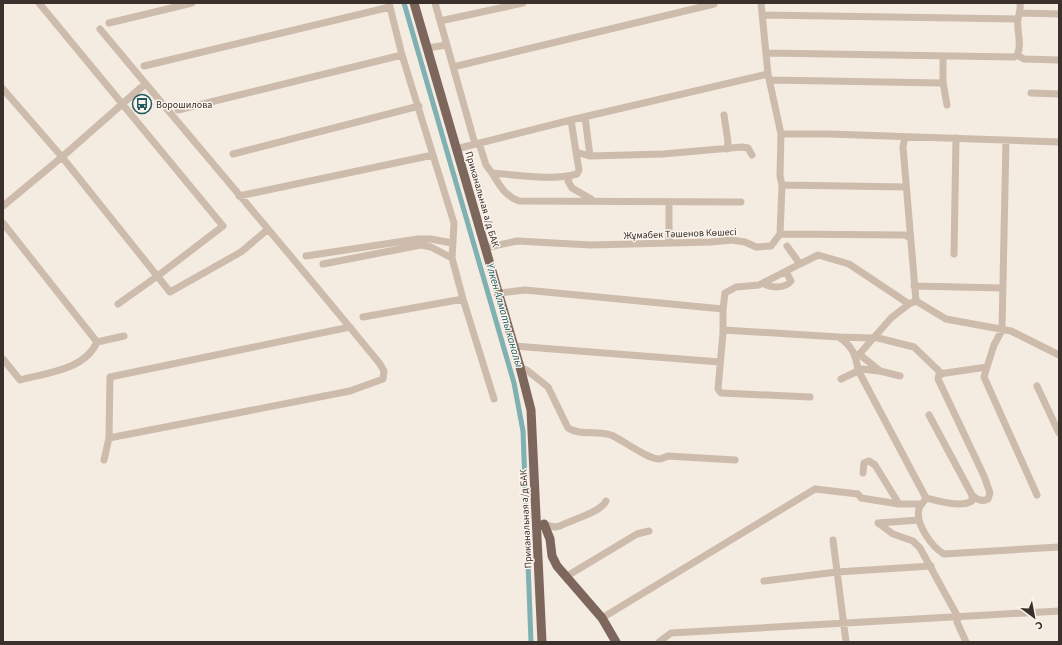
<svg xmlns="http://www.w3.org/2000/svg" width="1062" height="645" font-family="'Source Sans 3',sans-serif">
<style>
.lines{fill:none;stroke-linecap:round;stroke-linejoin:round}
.canal{stroke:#7fb0b2;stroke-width:5}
.minor{stroke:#cdbbac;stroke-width:7}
.major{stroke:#7d675c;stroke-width:9}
.labels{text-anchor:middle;stroke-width:3;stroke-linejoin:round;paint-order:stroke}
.poi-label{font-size:10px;fill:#3b302b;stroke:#fbf5ee;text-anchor:start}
.street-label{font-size:10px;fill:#3b302b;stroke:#fbf5ee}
.water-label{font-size:11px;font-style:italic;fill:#1f5a5e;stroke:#fbf5ee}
</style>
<rect width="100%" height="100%" fill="#f4ebe1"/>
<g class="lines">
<path class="canal" d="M404,3L514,383L523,431L531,642"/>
<path class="minor" d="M39,3L223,226L159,275L118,304
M389,3L402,55L454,223L452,258L463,299L494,399
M435,3L475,144
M1021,13L1059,14
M762,15L1018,19
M440,21L523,3
M109,23L192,3
M100,29C193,141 288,251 380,364L384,371L383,379L350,391L109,438
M427,48L447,45
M766,53L1014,57L1017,55L1024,59L1059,60
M1017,55C1023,44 1016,31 1018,19C1019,13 1021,9 1020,3
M144,66L390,7
M453,67L714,4
M770,80L941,83L943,82V57
M943,82L947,105
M3,89L62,157L170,292L241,252L267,230
M1031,93L1059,94
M178,110L402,55
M724,115L728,142L727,149
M585,117L590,156
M571,120L576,152L590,156L663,154L742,147L748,148L752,155
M781,134H829L1059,142
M905,137L903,147L916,301
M479,143L486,165L492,173C519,175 551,181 577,174L579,170L576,152
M456,149L571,120L768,74
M233,154L419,106
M492,173C500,186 505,196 519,201L741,202
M570,176L568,181L572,188L591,199
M782,185L906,187
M239,196L433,155
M669,202V243
M3,206L62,157L145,84
M3,223L97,342C85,370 46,373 20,380L3,359
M780,234L905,235L910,238
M787,246L800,264L818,255L849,264L909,304L916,301L946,319L1011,331L1059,355
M485,248L517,241L591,245L711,242L732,240L745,242L756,247L771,246L780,234L782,185L780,176L781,134L768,74L761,3
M954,254L956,138
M306,256L418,239H431L452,243
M323,264L421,245L431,247L452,258
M763,283C770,288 785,289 791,281L786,272
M914,286L1003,288
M499,293L525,290L723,309V333L718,389L721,393L810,397
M723,309L725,293L736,287L759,285L800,264
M363,317L463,299
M723,330L839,337C852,346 856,355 858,370L926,498C924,503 920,504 919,509C915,524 932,547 944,554L1059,547
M839,337L872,338
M874,337L914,347L942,374
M97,342L124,336
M514,346L720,362
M859,354L880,371L900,376
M856,358L891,318L909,304
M520,367L528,371L548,387L568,428C580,436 597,430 611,435C623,440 647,459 659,459C662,459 665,457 668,456L735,460
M987,367L984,377L1037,495
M841,379L862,369L878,371
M1037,386L1059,433
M104,460L109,438L110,377L350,327
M863,473L864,463L869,461L875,465L899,504H921
M972,495C977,500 982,502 988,499L990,493L984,476L938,379L939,374L987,367L994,345L1002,330L1006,140
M926,498C938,501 961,508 972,501V495L929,415
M919,520L878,523L893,534L913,541L920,548L958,617L957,622L966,642
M540,524L555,527L560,526C571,520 602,512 606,501
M833,540L846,642
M567,576L637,534L649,531
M764,581L837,572L931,566
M602,618L815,489L858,494L861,498L899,504
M659,642L671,633L1059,611"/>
<path class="major" d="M414,3L520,367L531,410L542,642
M544,524L550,539L552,556L557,566L602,618L616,642"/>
</g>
<defs>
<symbol id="bus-ring" viewBox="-11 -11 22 22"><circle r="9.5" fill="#fbf5ee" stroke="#1f5a5e" stroke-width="1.5"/><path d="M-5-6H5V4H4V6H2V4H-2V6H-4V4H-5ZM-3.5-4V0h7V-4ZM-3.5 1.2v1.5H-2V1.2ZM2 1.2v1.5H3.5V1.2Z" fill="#1f5a5e"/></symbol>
</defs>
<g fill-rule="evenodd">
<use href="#bus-ring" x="131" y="93" width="22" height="22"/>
</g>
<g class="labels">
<g class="poi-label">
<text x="156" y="108">Ворошилова</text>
</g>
<g class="street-label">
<text transform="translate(483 199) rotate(74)" y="4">Приканальная а/д БАК</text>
<text transform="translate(680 233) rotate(-2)" y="4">Жұмабек Тәшенов Көшесі</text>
<text transform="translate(525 519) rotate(-93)" y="4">Приканальная а/д БАК</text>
</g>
<g class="water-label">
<text transform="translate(505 315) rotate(74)" y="4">Үлкен Алматы каналы</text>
</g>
</g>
<rect width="1062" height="645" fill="none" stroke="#3b302b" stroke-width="8"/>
<g transform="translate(1034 617) rotate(148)" stroke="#fbf5ee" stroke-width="3" paint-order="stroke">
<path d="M0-3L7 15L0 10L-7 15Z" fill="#3b302b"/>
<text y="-6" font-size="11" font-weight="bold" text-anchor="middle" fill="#3b302b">С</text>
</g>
</svg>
